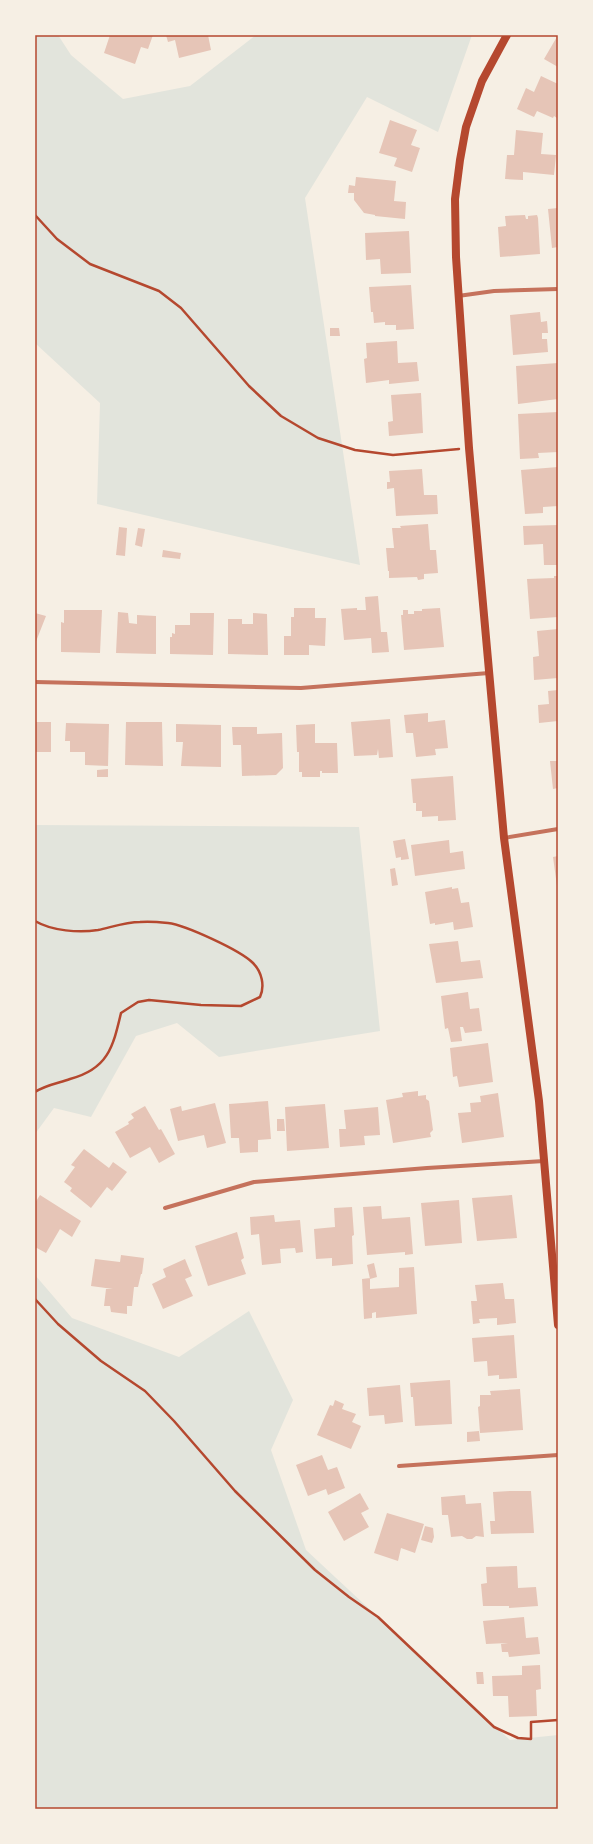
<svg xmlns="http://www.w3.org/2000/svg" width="593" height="1844" font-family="Karla,sans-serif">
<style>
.green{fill:#e2e4dc}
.building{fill:#e6c5b7}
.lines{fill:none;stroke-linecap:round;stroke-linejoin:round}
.path{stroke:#b5482f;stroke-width:2.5}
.minor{stroke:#c5725c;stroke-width:4}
.secondary{stroke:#b5482f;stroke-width:8}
.neatline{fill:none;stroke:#b5482f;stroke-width:1.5}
</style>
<rect width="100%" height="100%" fill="#f6efe4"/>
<path class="green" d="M35,35H58L71,55L123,99L190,86L256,35H472L438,132L367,97L305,198L360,565L97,504L100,403L35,343Z
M35,825L359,827L380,1031L219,1057L177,1023L136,1036L91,1117L54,1108L35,1134Z
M35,1275L72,1318L179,1357L249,1311L293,1400L271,1450L306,1550L510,1740L558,1735V1809H35Z"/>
<path class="building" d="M110,35H153L148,49L141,47L135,64L104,53Z
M166,35H208L211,50L179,58L175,40L168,42Z
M558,35V67L544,59Z
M541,76L558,84L557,118L554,116L553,118L537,111L534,117L517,109L526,88L534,92Z
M390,120L417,130L411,145L420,148L412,172L394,166L397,158L379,153Z
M516,130L543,133L541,154L556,155L554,175L523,172V180L505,179L507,155H514Z
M356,177L396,181L394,201L406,202L405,219L375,216V215L364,213L354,200V193H348L349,185L355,186Z
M558,208V247L552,248L548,209Z
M525,215L526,219H528V216L537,215L538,218L540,254L500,257L498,227L506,226L505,216Z
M409,231L411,273L381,274L380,259L366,260L365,233Z
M411,285L414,329L396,330V325H385V322L374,323L373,312H371L369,287Z
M540,312L541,322L547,321L548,333H542V339H547L548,352L513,355L510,315Z
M330,328H339L340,336H330Z
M397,341L398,363L417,362L419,381L389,384V380L366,383L364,359L367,358L366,343Z
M558,363V399L518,404L516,366Z
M421,393L423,433L389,436L388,422L393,421L391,395Z
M558,412V452L538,453L539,458L520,459L518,414Z
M558,467V506L543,507V513L525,514L521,470Z
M422,469L424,495H437L438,514L396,516L394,488L387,489V482H390L389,471Z
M428,524L430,550H436L438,573L424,574V579L418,580L417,577L389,578V571H391H388L386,548H394L392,528H401L400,526Z
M558,525V565H544L543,544L524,545L523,526Z
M119,527L127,528L125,556L116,555Z
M138,528L145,529L142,547L135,545Z
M163,550L181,553L180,559L162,557Z
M554,576H558V617L530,619L527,579L554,578Z
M378,596L381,632H387L389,652L372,653L371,638L344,640L341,609L357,608V610H366L365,597Z
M294,608H315V618H326L325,646L309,645V655H284V636H291V617H294Z
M440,608L444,647L404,650L401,615H403V610H408V614H414V611H422V609Z
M64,610H102L100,653L61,652V622L64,623Z
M118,612L128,613L129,623L137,624V615L156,616V654L116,653Z
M35,613L46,616L35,644Z
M190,613H214L213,655L170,654V637H172V633L175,634V625H190Z
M253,613L267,614L268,655L228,654V619H242V624H253Z
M558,629V678L534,680L533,657L539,656L537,631Z
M558,690V721L539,723L538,705L549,704L548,691Z
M428,713V722L445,720L448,748L435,749L436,755L416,757L413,733H406L404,715Z
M390,719L393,757L379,758L378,749L377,755L354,756L351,722Z
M35,722H51V752H35Z
M126,722H162L163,766L125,765Z
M66,723L109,724L108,766L85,765V752H70V741H65Z
M176,724L221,725V767L181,766L183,742H176Z
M315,724V743H337L338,773H322V771H320V777H302V772H299V752H297L296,725Z
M232,727H257V734L282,733L283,768L276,775L242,776L241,745H233Z
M550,761H558V788L553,789Z
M108,769V777H97V770Z
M453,776L456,820L438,821V816L422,817V811H416V803H413L411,779Z
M405,839L409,859L401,860V857L396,858L393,841Z
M449,840L450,853L463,851L465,869L415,876L411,845Z
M558,856V886H557L553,857Z
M395,868L398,885L392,886L390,869Z
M452,887V889L458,888L461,903L469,902L473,927L454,930L453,922L435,925V923L430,924L425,892Z
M458,941L461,962L480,960L483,978L436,983L429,944Z
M468,992L470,1009L479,1008L482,1031L465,1033L463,1027H460L462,1041L451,1042L448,1028L445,1029L441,996Z
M488,1043L493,1082L459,1087L457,1076L453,1077L450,1048Z
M418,1091V1096L426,1095V1099L429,1101L433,1130L430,1133L431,1137L393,1143L386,1100L403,1097L402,1093Z
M498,1093L504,1137L462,1143L458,1113L471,1112L470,1103L481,1102L480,1096Z
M268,1101L271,1139L258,1140V1152L240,1153L239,1138H231L229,1104Z
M215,1103L226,1143L207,1148L204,1135L178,1141L170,1109L181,1106L182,1111Z
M325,1104L329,1148L287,1151L285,1107Z
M145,1106L159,1130L161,1129L175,1154L159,1163L150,1147L130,1158L115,1132L129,1124L128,1122L134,1118L131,1114Z
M378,1107L380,1135L364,1136L365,1145L340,1147L339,1129H346L344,1110Z
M277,1119H284L285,1131H277Z
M84,1149L109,1168L113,1162L127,1172L112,1191L107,1187L91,1208L70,1191L72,1188L64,1182L75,1167L71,1165Z
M40,1195L81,1221L72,1237L60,1229L46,1253L35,1247V1203Z
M512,1195L517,1238L477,1241L472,1198Z
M459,1200L462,1243L425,1246L421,1203Z
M381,1206L382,1219L410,1217L413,1254L405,1255V1252L367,1255L363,1207Z
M352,1207L354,1235L352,1236L353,1264L332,1266V1258L316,1259L314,1229L335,1227L334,1208Z
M274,1215L275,1222L300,1220L303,1252L296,1253L295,1248L280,1249L281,1263L262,1265L259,1234L251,1235L250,1217Z
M237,1232L242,1250L244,1258L241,1260L246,1274L208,1286L195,1246Z
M121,1255L144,1258L142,1274H141L138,1287H134L132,1306H127V1314L111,1312L110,1306H104L106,1289H113L91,1286L95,1259L120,1262Z
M185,1259L192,1276L185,1279L193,1296L163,1309L152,1284L166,1277L163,1269Z
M374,1263L377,1277L370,1279L367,1265Z
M414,1267L417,1314L376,1318V1312L372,1313V1318L364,1319L362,1279L370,1278V1289L399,1287V1268Z
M503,1283L505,1299H514L516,1323L497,1325V1318L479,1319L480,1323L473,1324L471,1301H477L475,1285Z
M514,1335L517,1378L499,1379V1375L488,1376L487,1361L474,1362L472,1338Z
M450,1380L452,1424L415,1426L413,1397H411L410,1383Z
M400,1385L403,1422L385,1424L384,1415L369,1416L367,1388Z
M520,1389L523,1430L480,1433L478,1407L480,1406V1395H491L490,1391Z
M335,1400L344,1404L342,1409L356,1414L352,1422L361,1426L351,1449L317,1435L330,1405L333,1406Z
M479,1431L480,1441L467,1442V1432Z
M322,1455L328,1470L337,1467L345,1488L328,1495L326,1489L308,1496L296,1465Z
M510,1491H531L534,1533L491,1534L490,1521H495L493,1492Z
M360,1493L369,1509L361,1513L369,1527L344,1541L328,1512Z
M465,1495L466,1504L481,1503L484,1537L476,1536L472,1539H467L462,1536L451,1537L448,1515H442L441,1497Z
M387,1513L424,1524L415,1553L401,1548L398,1561L374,1553Z
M425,1526L433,1528L434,1537L432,1543L421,1540Z
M517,1566L518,1588L536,1587L538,1606L509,1608V1606H483L481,1584L487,1583L486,1567Z
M524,1617L526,1638L538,1637L540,1654L509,1657L508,1652H502L501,1644L508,1643L486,1644L483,1621Z
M540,1665L541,1689L536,1690L537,1716L509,1717L508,1696H493L492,1676L522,1675V1666Z
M476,1672H483L484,1684H477Z"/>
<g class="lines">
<path class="path" d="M35,215L57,239L90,264L159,291L181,308L249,386L281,416L318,438L355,450L393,455L459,449
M35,921C52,931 79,933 98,930C112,927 126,922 140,922C149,921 159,922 168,923C185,925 240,950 253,963C262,972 265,986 260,997L241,1006L201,1005L149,1000L138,1002L121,1013C113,1047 108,1069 70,1079C59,1083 45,1085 35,1092
M35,1299L58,1324L101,1361L145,1391L174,1421L235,1491L315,1570L349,1597L378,1617L494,1727L518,1738L531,1739V1722L558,1720"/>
<path class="minor" d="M458,296L494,291L558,289
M35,682L301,688L489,673
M504,838L558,829
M165,1208L254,1182L427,1168L544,1161
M399,1466L558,1455"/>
<path class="secondary" d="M507,35L482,81L466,127L460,160L455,199L456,257L469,448L504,838L539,1101L558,1325"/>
</g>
<rect width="593" height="1844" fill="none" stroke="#f6efe4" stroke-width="72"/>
<rect x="36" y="36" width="521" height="1772" class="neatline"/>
</svg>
